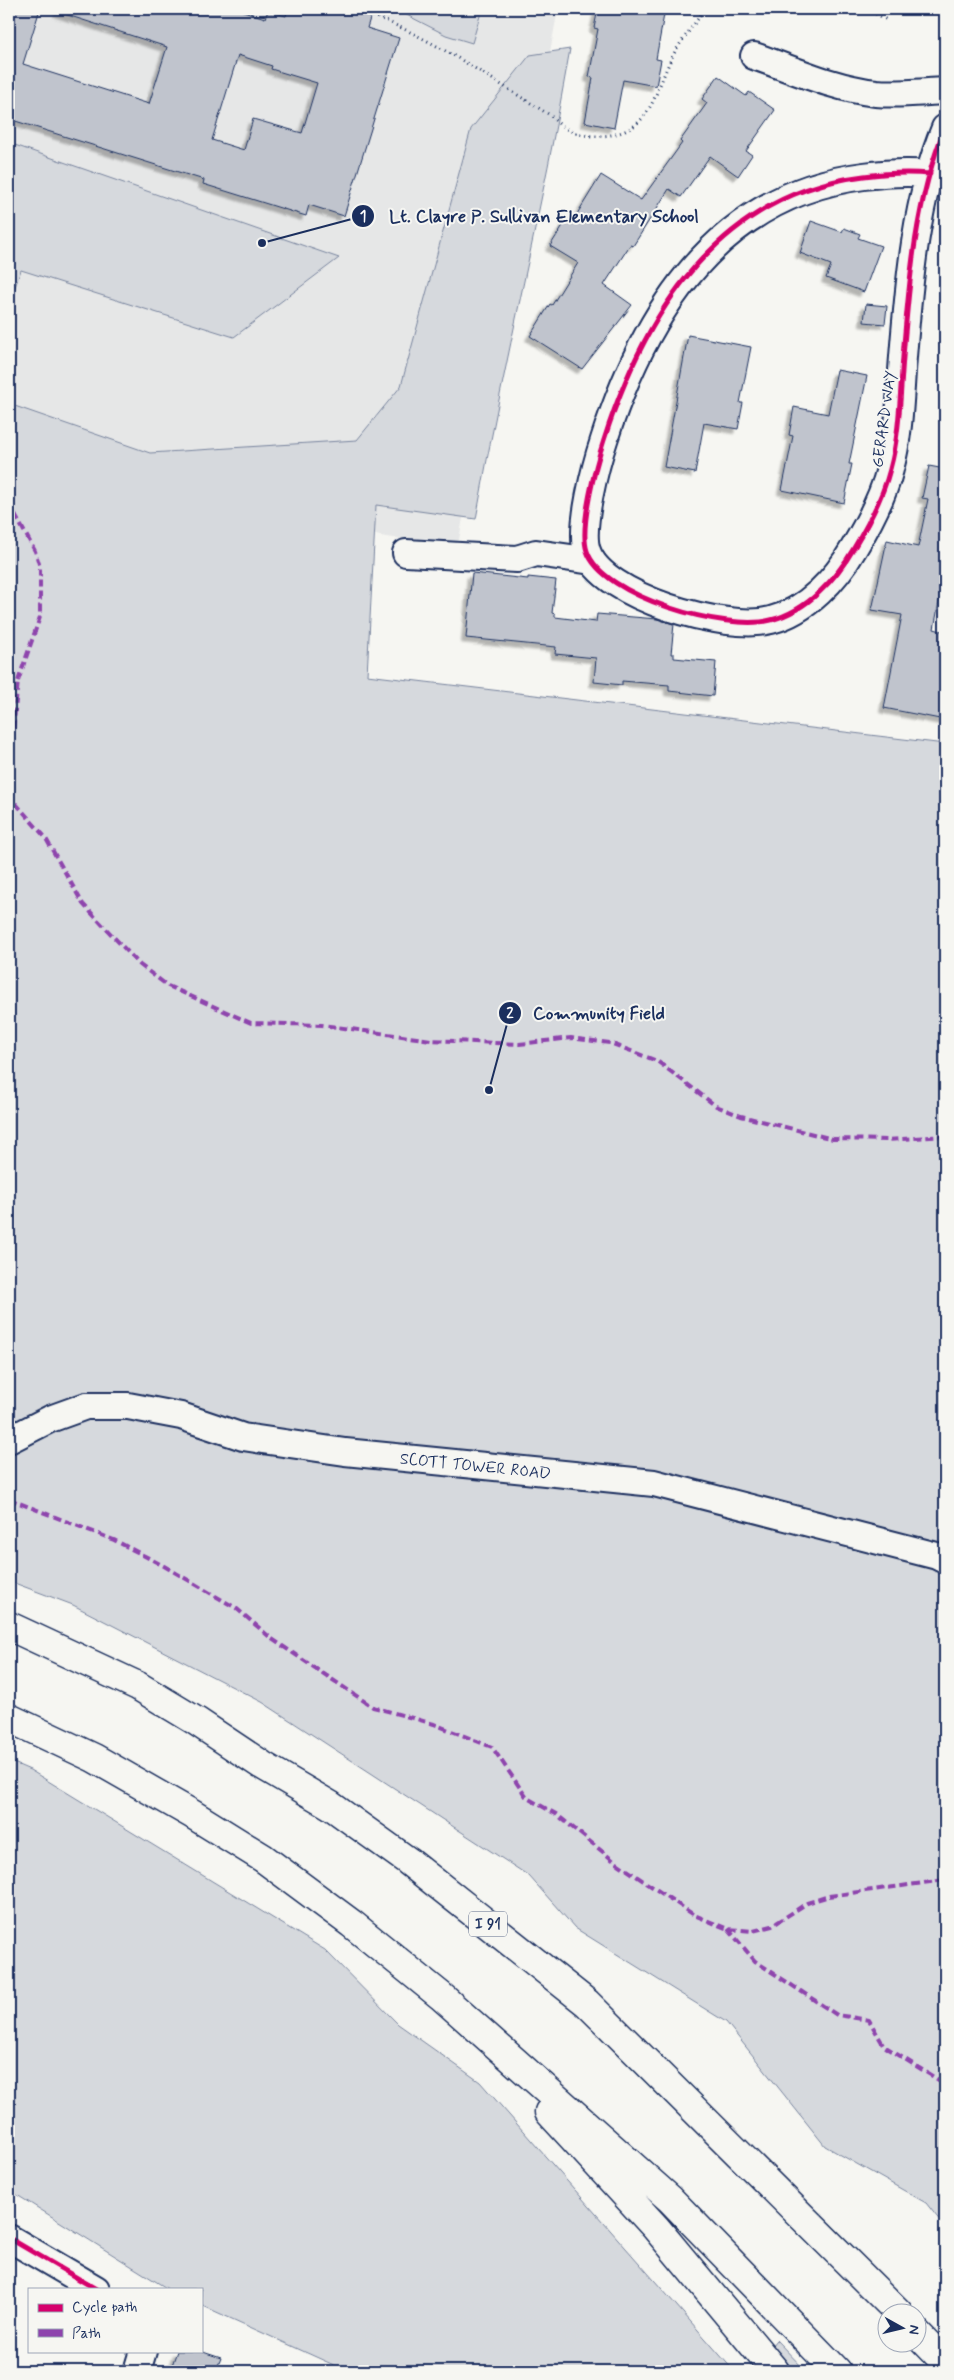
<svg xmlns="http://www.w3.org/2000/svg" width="954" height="2380" font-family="Mynerve,sans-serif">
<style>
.built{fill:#e6e7e7}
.green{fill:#d6d9dd;stroke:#78849e}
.building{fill:#c0c4cd;stroke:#1b2f5e;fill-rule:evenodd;filter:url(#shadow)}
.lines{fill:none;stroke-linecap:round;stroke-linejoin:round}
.minor-casing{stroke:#1b2f5e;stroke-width:30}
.highway-casing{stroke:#1b2f5e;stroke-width:31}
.path{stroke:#1b2f5e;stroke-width:3;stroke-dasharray:1 4;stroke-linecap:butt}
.minor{stroke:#f6f6f2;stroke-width:26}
.highway{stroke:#f6f6f2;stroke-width:28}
.quiet{stroke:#8e44ad;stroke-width:4;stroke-dasharray:8 4;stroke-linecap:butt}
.cycleway-casing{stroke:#f6f6f2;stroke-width:8}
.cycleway{stroke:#d6006c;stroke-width:5}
.labels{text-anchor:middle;stroke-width:4;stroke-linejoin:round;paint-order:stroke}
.shield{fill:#f6f6f2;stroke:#5d6b8a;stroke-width:1}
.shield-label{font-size:15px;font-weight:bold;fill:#1b2f5e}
.street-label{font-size:16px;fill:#1b2f5e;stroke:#f6f6f2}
.leader{fill:none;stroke:#1b2f5e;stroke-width:2}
.callout-dot{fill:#1b2f5e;stroke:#f6f6f2;stroke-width:2}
.mark-label{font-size:15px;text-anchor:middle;font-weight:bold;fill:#fff}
.callout-label{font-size:18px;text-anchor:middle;font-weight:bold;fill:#1b2f5e;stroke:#f6f6f2;stroke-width:4;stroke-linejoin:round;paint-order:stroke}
</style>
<defs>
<filter id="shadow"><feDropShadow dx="-4.5" dy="4.5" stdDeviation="1" flood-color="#0004"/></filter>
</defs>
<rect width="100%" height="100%" fill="#f6f6f2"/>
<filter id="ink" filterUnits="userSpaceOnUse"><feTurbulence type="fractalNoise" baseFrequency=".02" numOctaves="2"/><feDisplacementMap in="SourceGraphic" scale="10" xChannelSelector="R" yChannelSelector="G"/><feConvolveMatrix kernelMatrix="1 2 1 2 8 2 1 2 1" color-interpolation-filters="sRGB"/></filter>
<g filter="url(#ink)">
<path class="built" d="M9,9H558L458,545L386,537L298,520L9,477Z"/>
<path class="green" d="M395,9H482L472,43L446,35Z
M570,49C543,207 504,361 476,519L376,505L367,675L945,744V2227L926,2203L825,2146L726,2022L575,1928L529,1876L262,1702L73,1605L9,1581V404L150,453L357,440L401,386L471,129L530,55Z
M9,143L339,258L234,337L21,270L9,304Z
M9,1761L30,1770L325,1950L398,2024L480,2082L734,2371H347L201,2305V2289H168L9,2190Z
M776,2340L806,2371H791L771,2346Z"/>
<path class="building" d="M9,9H40L23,64L149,104L167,47L58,12L59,9H237L265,18L268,11L286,16L288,9H350L371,15L367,28L399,38L344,216L309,205L306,216L203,184L204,180L9,119ZM238,55L272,66L271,69L317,83L302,133L253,119L244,150L212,140Z
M598,9H665L656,59L661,60L656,86L623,80L614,128L585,122L593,78L589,77L598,29L594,28Z
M718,76L746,96L749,92L775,110L746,151L752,155L738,176L710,156L681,197L669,189L633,246L630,245L604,285L632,305L582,369L530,336L550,304L552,305L578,263L550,246L567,219L572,222L601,175L641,200L682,143L680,141L707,103L702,99Z
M811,221L842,232L844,228L860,234L858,238L881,246L864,292L826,278L831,265L800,253Z
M866,304L887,306L885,324L864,322Z
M688,335L751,347L740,403H743L738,429L704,423L695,473L664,467Z
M837,370L867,376L849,464H852L844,503L782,490L793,436L789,435L794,407L828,414Z
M929,466L945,469V569L934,629L945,632V720L884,708L902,615L872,610L887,540L918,547L928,499L922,498Z
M472,573L528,579V577L556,580L552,613L555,614V617L596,622L597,614L657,619L674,624L671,654H674V658L716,662L713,696L669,691V685L622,681V685L594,682L596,658L555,654L556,647L466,638Z
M177,2351H200L221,2358L216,2371H170Z"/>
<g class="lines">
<defs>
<g id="minor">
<path d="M754,56C794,70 834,88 876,93C899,95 922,92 945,91"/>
<path d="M930,174C909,172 886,173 864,176C720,194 645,311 604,440C596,464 579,528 587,551C602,597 727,632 771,620C807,611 836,579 854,548C869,523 883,497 890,469C900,433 900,394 903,357C909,281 916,198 945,128"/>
<path d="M406,553L517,559L536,553L592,561"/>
<path id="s1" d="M9,1440L50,1419L86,1406H128L181,1416L243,1437L345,1452L654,1483L937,1556L945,1560"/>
<path d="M9,2238L96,2289"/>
<path d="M137,2371L143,2351"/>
</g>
<path id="highway" d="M9,1626L138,1686L196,1721L262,1765L330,1805L408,1861L587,2003L898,2312
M9,1718L94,1758L192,1814L263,1858L352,1924L441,1996L670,2199L837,2371
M549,2112L656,2228L775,2371
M916,2332L945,2362"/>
</defs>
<use href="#minor" class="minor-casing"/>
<use href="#highway" class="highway-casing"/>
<path class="path" d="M354,9C425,32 487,77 550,115C562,129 575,135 593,136C655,138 652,91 676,50C685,36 696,22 705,9
M867,9L887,20
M272,12L273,9
M9,2009V2011"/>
<use href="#minor" class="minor"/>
<use href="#highway" class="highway"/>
<path class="quiet" d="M9,504L35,551L40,567V617L18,681L9,768L12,799L45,837L83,904L140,965L168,986L251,1023L322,1025L431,1040L519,1044L571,1038L610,1043L657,1061L716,1106L741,1116L833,1139L887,1140L945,1136
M9,827L12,799
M9,1022L11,1043L9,1063
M9,1192L13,1217L9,1229
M9,1499L114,1540L164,1566L236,1608L272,1639L373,1707L434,1724L492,1747L527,1798L556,1814L614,1861L694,1915L728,1929L753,1931L772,1926L807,1903L829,1896L945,1880
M728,1929L755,1961L837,2015L869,2020L884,2046L945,2084"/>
<defs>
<path id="cycleway" d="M930,174C909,172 886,173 864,176C720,194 645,311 604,440C596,464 579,528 587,551C602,597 727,632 771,620C807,611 836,579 854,548C869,523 883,497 890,469C900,433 900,394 903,357C909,281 916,198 945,128
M9,2238L96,2289"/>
</defs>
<use href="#cycleway" class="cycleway-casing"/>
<use href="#cycleway" class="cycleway"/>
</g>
</g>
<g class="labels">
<rect class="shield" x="469" y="1911.5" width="38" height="25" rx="4"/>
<g class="shield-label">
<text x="488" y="1929">I 91</text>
</g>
<g class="street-label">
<text transform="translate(883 419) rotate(-82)" y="6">GERARD WAY</text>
<text dy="6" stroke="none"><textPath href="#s1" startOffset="480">SCOTT TOWER ROAD</textPath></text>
</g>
</g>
<path class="leader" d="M262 243L363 216M489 1090L510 1013"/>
<g class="callout-dot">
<circle cx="262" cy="243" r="5"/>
<circle cx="489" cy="1090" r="5"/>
<circle cx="363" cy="216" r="12"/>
<circle cx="510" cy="1013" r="12"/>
</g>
<g class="mark-label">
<text x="363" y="221">1</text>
<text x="510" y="1018">2</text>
</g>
<g class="callout-label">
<text x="544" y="222">Lt. Clayre P. Sullivan Elementary School</text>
<text x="599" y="1019">Community Field</text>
</g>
<rect width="954" height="2380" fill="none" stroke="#f6f6f2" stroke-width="30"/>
<rect x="15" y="15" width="924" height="2350" fill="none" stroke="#1b2f5e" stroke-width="2" filter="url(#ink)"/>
<rect x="28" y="2288" width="175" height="65" fill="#f6f6f2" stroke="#9ea6b7"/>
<rect x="38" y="2304" width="25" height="8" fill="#d6006c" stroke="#9ea6b7"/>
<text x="72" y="2312" font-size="15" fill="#1b2f5e">Cycle path</text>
<rect x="38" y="2329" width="25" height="8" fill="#8e44ad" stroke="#9ea6b7"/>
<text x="72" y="2338" font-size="15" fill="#1b2f5e">Path</text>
<g transform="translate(902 2328) rotate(98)"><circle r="24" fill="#f6f6f2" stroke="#9ea6b7"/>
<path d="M0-4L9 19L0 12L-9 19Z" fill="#1b2f5e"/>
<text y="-8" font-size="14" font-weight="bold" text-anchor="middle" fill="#1b2f5e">N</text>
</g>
</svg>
